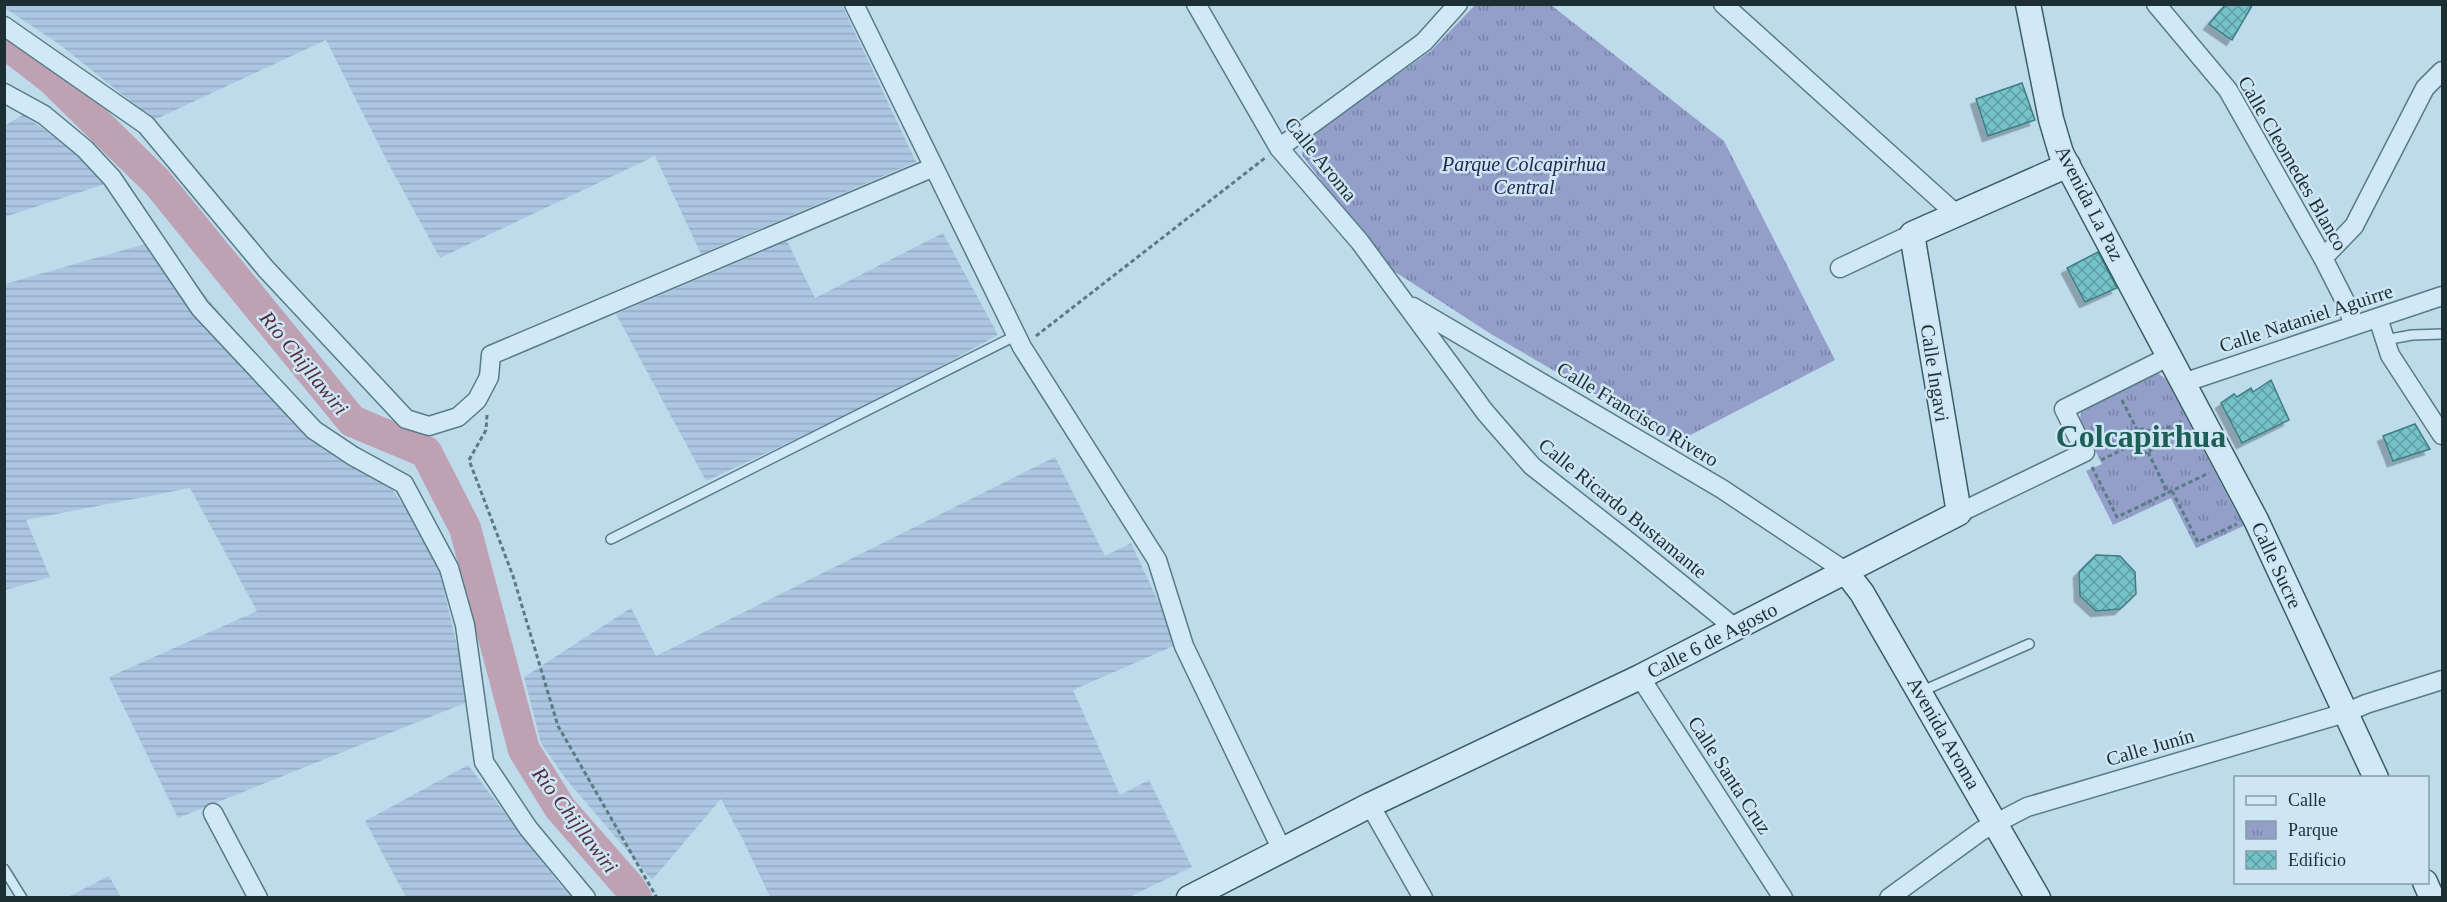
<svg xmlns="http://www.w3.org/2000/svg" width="2447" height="902" font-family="Georgia,serif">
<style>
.farmland{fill:url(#farmland-rules)}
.park{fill:url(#park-tufts)}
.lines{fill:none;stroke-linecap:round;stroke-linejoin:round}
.river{stroke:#bea2b3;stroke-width:32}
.building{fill:url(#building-cross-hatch);stroke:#3e7e82;stroke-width:1.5;filter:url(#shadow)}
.lane-casing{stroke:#587b84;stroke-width:12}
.street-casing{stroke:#587b84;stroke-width:21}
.secondary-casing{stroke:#3b5e65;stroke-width:27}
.path{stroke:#587b84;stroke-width:3;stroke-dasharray:4.5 3;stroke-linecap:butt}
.lane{stroke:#d1e9f7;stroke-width:9}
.street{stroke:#d1e9f7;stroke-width:18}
.secondary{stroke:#d1e9f7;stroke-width:24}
.labels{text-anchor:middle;stroke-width:5;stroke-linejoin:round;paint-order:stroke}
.street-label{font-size:20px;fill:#1c3034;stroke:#cee5f4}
.park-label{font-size:20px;font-style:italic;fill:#23274f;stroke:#cee5f4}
.water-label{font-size:21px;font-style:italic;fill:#532b3b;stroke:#cee5f4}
.town-label{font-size:32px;font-weight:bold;fill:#1d5f57;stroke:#cee5f4}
</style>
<defs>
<pattern id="farmland-rules" width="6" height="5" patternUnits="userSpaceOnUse" patternTransform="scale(1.5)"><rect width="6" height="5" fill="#acc6e1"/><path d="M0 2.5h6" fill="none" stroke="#93aac2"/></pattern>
<pattern id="park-tufts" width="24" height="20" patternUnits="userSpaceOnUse" patternTransform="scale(1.5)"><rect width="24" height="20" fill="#939fc9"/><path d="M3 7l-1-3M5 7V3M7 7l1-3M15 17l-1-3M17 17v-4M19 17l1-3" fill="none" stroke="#7782a4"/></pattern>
<pattern id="building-cross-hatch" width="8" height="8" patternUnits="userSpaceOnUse" patternTransform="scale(1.5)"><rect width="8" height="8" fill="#75c2c9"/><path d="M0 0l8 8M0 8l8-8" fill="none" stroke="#5f9ea4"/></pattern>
<filter id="shadow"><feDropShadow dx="-5.5" dy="5.5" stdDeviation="0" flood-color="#0004"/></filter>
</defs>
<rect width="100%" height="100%" fill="#bedbec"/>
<path class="farmland" d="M4,5H842L916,162L701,254L655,156L440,258L388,163L326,40L154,120L59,44L5,8Z
M23,115L117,180L5,217L4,126Z
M943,233L998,335L868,406L706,481L616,314L787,241L815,298Z
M159,240L344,462L389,485L434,548L470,701L178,818L109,677L257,611L190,488L26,520L50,577L5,590V284Z
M1055,457L1105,556L1131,543L1178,644L1073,690L1120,795L1149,780L1192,867L1129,897H770L743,840L721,799L652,880L566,779L541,743L524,677L631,608L656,656Z
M468,765L561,886L573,897H406L365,821Z
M109,876L121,897H68Z"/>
<path class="park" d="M1475,5H1551L1724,141L1835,360L1677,442L1491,334L1386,266L1302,155L1303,140L1431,51Z
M2152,374H2159L2166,379L2235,510L2252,522L2196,548L2171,498L2113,525L2086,471L2102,464L2080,420L2081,413L2086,407Z"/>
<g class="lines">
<path class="river" d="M4,42L52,79L157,182L352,421L426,452L465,528L524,750L560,808L630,888L636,898"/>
</g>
<path class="building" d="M2226,4H2253L2232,40L2209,24Z
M2022,83L2035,120L1988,136L1976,99Z
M2098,252L2117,288L2085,302L2067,268Z
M2271,380L2289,420L2242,443L2221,403L2234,394L2237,397L2251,388L2253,392Z
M2415,424L2430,449L2393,461L2383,436Z
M2096,555L2120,556L2135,572L2136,594L2120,609L2096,611L2080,596L2079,572Z"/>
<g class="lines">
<defs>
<path id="lane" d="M2385,340L2412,335L2442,334
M611,539L1017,335
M1920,692L2029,644
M4,869L22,898"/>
<path id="street" d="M854,4L1022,347L1157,560L1184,646L1282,850
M1196,4L1279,148L1360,242L1485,412L1532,466L1629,542L1735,628
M1723,4L1956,214
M2156,4L2228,90L2323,258L2348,307L2353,325
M4,26L146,125L266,269L406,419L429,426L458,417L477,400L489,377L491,355L934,167
M4,93L44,115L85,149L112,178L200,308L314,430L353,456L404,484L449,568L465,625L484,762L528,828L586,898
M1279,148L1424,42L1458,4
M2323,258L2354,226L2425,88L2442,71
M1840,268L1912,234
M1413,307L1722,489L1845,571
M2378,318L2390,355L2442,435
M2183,383L2442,296
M1959,513L2085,452L2064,409L2170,356
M1640,677L1783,898
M1370,805L1423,898
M213,813L258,898
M1889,898L1981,831L2027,807L2345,713L2366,704L2442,680"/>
<path id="secondary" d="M2028,4L2051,119L2061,153L2256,520L2376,778
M1845,571L1862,593L2038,898
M2425,882L2432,898
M1189,898L1370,805L1640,677L1959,513L1912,234L2068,165"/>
</defs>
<use href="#lane" class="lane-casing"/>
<use href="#street" class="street-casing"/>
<use href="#secondary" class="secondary-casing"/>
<path class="path" d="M1036,336L1265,158
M2122,400L2137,430
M487,415L486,430L469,460L513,576L558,726L657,898
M2131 441a12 12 0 1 1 24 0a12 12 0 1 1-24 0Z
M2153,435L2181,421
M2148,452L2168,493
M2101,460L2132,445
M2092,467L2117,517L2209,473
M2172,491L2198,542L2237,524"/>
<use href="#lane" class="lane"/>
<use href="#street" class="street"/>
<use href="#secondary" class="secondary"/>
</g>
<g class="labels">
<g class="street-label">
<text transform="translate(1321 159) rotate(51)" y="7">Calle Aroma</text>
<text transform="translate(2293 163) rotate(60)" y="7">Calle Cleomedes Blanco</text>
<text transform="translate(2090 203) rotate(63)" y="7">Avenida La Paz</text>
<text transform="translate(2306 318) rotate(-18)" y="7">Calle Nataniel Aguirre</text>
<text transform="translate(1935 373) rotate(81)" y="7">Calle Ingavi</text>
<text transform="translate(1638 414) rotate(31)" y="7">Calle Francisco Rivero</text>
<text transform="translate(1623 508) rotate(39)" y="7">Calle Ricardo Bustamante</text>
<text transform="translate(2277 565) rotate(65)" y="7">Calle Sucre</text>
<text transform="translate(1712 640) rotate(-27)" y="7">Calle 6 de Agosto</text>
<text transform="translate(1944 733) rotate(60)" y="7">Avenida Aroma</text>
<text transform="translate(2150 747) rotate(-16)" y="7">Calle Junín</text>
<text transform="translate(1730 775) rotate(57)" y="7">Calle Santa Cruz</text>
</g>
<g class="park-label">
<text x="1524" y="171">Parque Colcapirhua<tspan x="1524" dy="23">Central</tspan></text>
</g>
<g class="water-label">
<text transform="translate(304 363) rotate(51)" y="7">Río Chijllawiri</text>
<text transform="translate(575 820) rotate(53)" y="7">Río Chijllawiri</text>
</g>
<g class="town-label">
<text x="2141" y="447">Colcapirhua</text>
</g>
</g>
<rect width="2447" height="902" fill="none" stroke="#1c3034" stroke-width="12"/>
<rect x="2234" y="776" width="195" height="108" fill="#cee5f4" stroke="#879da7" stroke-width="1.5"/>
<rect x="2246" y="796" width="30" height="9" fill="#d1e9f7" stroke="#879da7" stroke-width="1.5"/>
<text x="2288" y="806" font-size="18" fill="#1c3034">Calle</text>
<rect x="2246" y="821" width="30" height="18" fill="url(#park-tufts)" stroke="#879da7" stroke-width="1.5"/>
<text x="2288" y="836" font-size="18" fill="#1c3034">Parque</text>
<rect x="2246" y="851" width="30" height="18" fill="url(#building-cross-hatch)" stroke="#879da7" stroke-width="1.5"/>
<text x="2288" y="866" font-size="18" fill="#1c3034">Edificio</text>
</svg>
